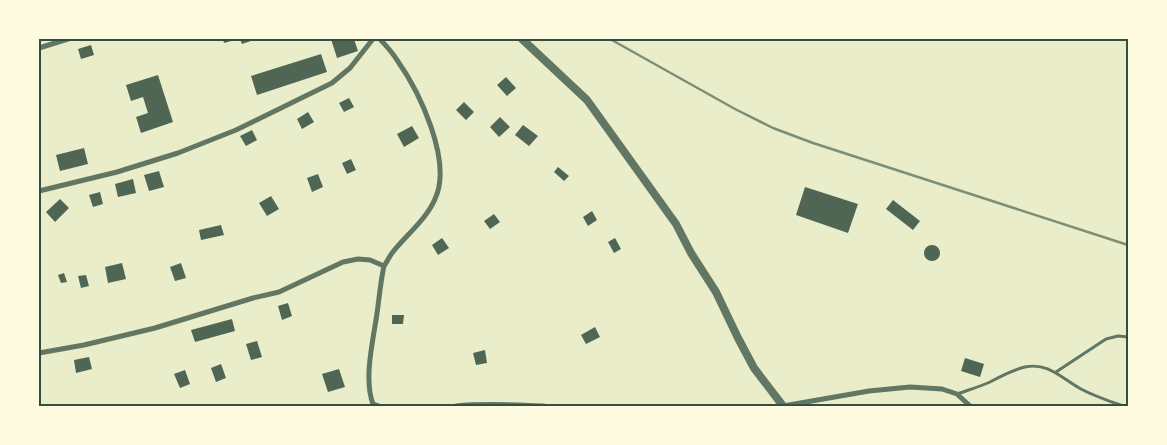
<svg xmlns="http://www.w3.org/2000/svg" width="1167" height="445" font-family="'Libre Baskerville',serif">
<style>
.building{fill:#4f6655}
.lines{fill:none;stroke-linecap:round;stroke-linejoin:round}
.service{stroke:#617663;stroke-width:3}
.minor{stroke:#617663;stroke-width:5}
.tertiary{stroke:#617663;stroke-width:8}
.rail{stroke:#7c8e77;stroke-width:2.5}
.neatline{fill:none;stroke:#344e41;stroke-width:2}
</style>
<rect width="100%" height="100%" fill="#e9edc9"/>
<path class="building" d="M223,39H231V41L224,43Z
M240,39H257L242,44Z
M331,39H354L358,51L337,58Z
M91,45L94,55L81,59L78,49Z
M321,54L327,72L257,95L251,76Z
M158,75L173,122L141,133L136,117L148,113L143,97L131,101L126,85Z
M506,77L516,88L507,96L497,85Z
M349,98L354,107L344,112L339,103Z
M464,102L474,112L466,120L456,110Z
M308,112L314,122L302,129L297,119Z
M500,117L510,127L499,137L490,127Z
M523,125L538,136L529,146L515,135Z
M412,126L419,138L404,147L397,134Z
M252,130L257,140L246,146L240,136Z
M84,148L88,164L60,171L56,155Z
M351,159L356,170L347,174L342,163Z
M558,167L569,176L564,181L554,172Z
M159,171L164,187L149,191L144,175Z
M318,174L323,187L312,192L307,178Z
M133,179L136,193L118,197L115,184Z
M805,187L858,204L848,233L796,215Z
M100,192L103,204L93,207L89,195Z
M271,196L279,209L267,216L259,203Z
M60,199L69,208L55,222L46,212Z
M893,200L920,221L913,230L886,209Z
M592,211L597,220L588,226L583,217Z
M494,214L500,222L490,229L484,221Z
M221,225L224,235L201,240L199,230Z
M442,238L449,248L438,255L432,245Z
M615,238L621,249L614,253L608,242Z
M924 253a8 8 0 1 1 16 0a8 8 0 1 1-16 0Z
M122,263L126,279L108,283L105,267Z
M181,263L186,278L175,281L170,267Z
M64,273L67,282L61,283L58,275Z
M86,275L89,286L81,288L78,276Z
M288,303L292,316L282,320L278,306Z
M392,315H404L403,324H392Z
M232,319L235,331L195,342L191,330Z
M595,327L600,337L586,344L581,335Z
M257,341L262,357L251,360L246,344Z
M485,350L487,363L476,365L473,353Z
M89,357L92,369L76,373L74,360Z
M965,358L984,364L980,377L961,371Z
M221,364L226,378L216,382L211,368Z
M339,369L345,387L328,392L322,374Z
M185,370L190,384L180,388L174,374Z"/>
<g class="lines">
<path class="service" d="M1056,372L1106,339L1118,336L1128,337
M957,394C968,390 979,387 990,382C1001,376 1012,370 1025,367C1049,362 1062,379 1081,389C1094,396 1109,401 1123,406"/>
<path class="minor" d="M39,48L68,39
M39,191L117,172L178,153L236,130L332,83L350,68L373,39
M39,353L84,345L155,328L253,298L279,292L343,262L358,259L370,260L384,266C387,262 389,257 392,253C406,235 426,220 435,199C453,161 419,91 397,60C392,52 386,46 380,39
M379,406L373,404C364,381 372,345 376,320C379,302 380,284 384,266
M456,406C485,403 515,405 544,406
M783,406L869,391L910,387L942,389L957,394L970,406"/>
<path class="tertiary" d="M522,39L587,100L676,224L691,253L716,292L738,338L754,368L783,406"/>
<path class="rail" d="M610,39L735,109L773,128L813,143L1128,245"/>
</g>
<rect width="1167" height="445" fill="none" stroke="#fefae0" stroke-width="80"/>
<rect x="40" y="40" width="1087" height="365" class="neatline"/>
</svg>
